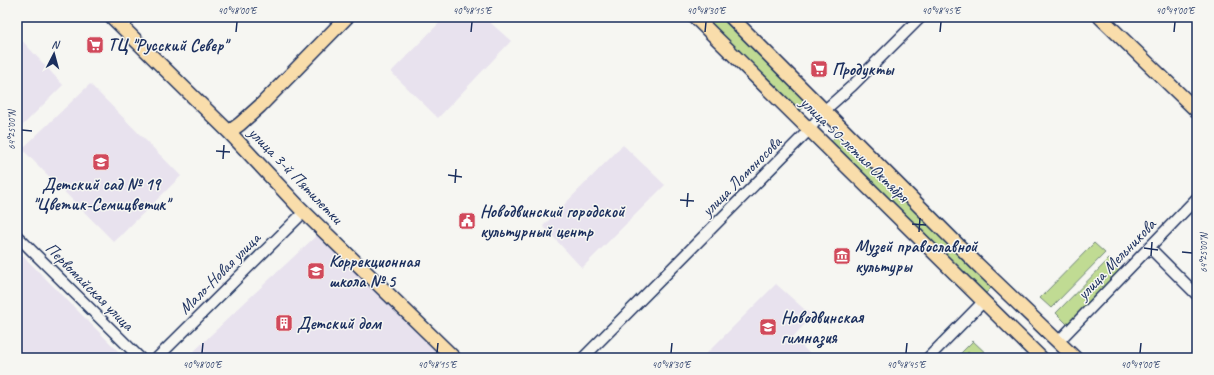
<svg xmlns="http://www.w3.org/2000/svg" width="1214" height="375" font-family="Caveat,sans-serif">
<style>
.built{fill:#e8e2ee}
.green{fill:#c0db93;stroke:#6e8578}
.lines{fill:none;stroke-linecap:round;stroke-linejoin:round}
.minor-casing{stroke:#1b2f5e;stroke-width:13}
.major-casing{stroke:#1b2f5e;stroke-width:16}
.minor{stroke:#f6f6f2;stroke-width:10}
.major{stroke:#f9ddab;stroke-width:13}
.ticks{fill:none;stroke:#1b2f5e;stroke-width:1.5}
.labels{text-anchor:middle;stroke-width:3;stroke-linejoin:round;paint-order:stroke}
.poi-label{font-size:17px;font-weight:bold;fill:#1b2f5e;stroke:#f6f6f2;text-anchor:start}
.street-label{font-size:17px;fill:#1b2f5e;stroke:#f6f6f2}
.neatline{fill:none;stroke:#1b2f5e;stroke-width:1.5}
.ticks-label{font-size:10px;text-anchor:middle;fill:#1b2f5e}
</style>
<rect width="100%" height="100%" fill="#f6f6f2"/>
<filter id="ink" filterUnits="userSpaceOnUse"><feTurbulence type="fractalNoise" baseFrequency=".025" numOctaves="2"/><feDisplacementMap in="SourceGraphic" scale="8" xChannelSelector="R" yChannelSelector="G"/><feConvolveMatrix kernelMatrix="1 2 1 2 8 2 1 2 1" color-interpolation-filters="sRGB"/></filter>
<g filter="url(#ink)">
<path class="built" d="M445,17H484L511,41L438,118L391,72Z
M17,35L63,85L17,131Z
M90,84L181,176L114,242L22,149Z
M623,145L665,185L582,268L543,226Z
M317,235L442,358H187L241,306Z
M17,250L125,358H17Z
M776,284L812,316L793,337L814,358H702Z
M1197,346V358H1184Z"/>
<path class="green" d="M704,17H723L809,101L800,111Z
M839,133L994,285L985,294L830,142Z
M1094,243L1105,253L1051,308L1040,298Z
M1109,259L1120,270L1067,324L1056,313Z
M973,341L991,358H974L968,352L963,358L957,357Z"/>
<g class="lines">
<defs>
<path id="minor" d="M122,27L131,17
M17,236L140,358
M1149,247L1197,295
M1058,342L1197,198
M157,358L304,212
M583,358L809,130L825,110L852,86L921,17
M928,358L984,301"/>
<path id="major" d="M112,17L229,132L299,207L454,358
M695,17L1041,358
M731,17L977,264L1075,358
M1100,17L1197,111
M229,132L240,124L260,106L347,17"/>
</defs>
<use href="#minor" class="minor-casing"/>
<use href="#major" class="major-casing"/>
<use href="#minor" class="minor"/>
<use href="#major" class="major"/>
</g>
</g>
<path class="ticks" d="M236,32L237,22M471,32L472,22M705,32L706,22M940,32L941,22M1174,32L1175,22M22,130L32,131M216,151L230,152M223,159L224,145M448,175L462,177M455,183L456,169M680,200L694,201M687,207L688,193M912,224L926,225M919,232L920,218M1144,248L1158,250M1182,252L1192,253M1151,256L1152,242M202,353L203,343M437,353L438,343M671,353L672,343M906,353L907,343M1140,353L1141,343"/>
<defs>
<symbol id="supermarket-square" viewBox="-11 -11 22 22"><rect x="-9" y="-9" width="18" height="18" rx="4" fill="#d1495b" stroke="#f6f6f2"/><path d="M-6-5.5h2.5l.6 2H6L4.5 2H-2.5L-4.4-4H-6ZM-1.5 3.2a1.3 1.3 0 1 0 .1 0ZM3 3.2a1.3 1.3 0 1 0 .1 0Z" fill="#fff"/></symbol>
<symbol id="school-square" viewBox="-11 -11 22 22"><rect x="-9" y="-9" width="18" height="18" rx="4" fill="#d1495b" stroke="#f6f6f2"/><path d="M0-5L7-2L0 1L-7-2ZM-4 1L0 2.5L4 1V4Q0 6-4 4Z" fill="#fff"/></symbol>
<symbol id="civic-square" viewBox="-11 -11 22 22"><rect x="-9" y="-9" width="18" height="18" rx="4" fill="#d1495b" stroke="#f6f6f2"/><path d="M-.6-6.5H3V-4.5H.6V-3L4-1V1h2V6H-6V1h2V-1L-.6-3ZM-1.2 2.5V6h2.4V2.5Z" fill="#fff"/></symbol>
<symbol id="museum-square" viewBox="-11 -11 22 22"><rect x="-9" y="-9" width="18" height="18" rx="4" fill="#d1495b" stroke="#f6f6f2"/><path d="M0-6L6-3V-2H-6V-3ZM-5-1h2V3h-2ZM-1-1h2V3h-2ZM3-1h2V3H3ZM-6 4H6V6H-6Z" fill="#fff"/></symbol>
<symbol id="building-square" viewBox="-11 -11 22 22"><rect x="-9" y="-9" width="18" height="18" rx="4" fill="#d1495b" stroke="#f6f6f2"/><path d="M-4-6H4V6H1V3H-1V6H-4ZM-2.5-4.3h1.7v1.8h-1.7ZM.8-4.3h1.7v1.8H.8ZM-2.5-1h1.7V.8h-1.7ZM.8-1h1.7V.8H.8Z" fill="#fff"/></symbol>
</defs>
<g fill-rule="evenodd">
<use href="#supermarket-square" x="85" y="35" width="20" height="20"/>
<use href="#supermarket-square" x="809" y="59" width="20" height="20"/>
<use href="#school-square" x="91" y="152" width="20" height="20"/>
<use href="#civic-square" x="457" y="211" width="20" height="20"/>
<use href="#museum-square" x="832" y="246" width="20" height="20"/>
<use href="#school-square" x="306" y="261" width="20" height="20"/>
<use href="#building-square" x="274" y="313" width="20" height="20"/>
<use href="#school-square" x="758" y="317" width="20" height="20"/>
</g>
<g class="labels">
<g class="poi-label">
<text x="108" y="51">ТЦ "Русский Север"</text>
<text x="832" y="75">Продукты</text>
<text x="101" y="190" text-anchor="middle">Детский сад № 19<tspan x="101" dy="20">"Цветик-Семицветик"</tspan></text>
<text x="480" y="217">Новодвинский городской<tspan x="480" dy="20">культурный центр</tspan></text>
<text x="855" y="252">Музей православной<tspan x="855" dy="20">культуры</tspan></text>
<text x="329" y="267">Коррекционная<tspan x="329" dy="20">школа № 5</tspan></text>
<text x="781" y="323">Новодвинская<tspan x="781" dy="20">гимназия</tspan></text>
<text x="297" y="329">Детский дом</text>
</g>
<g class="street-label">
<text transform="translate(855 149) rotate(44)" y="6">улица 50-летия Октября</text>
<text transform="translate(296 175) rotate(46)" y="6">улица 3-й Пятилетки</text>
<text transform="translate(741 176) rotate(-45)" y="6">улица Ломоносова</text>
<text transform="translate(1116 259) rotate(-46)" y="6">улица Мельникова</text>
<text transform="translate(219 273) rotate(-45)" y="6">Мало-Новая улица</text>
<text transform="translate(90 286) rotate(45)" y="6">Первомайская улица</text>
</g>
</g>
<rect width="1214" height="375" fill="none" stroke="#f6f6f2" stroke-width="44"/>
<g transform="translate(54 54) rotate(6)" stroke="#f6f6f2" stroke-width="3" paint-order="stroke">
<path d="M0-3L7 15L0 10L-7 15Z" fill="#1b2f5e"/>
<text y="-6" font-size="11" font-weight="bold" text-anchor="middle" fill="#1b2f5e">N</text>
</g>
<rect x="22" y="22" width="1170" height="331" class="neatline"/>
<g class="ticks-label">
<text x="237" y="14">40°48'00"E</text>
<text x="472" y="14">40°48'15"E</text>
<text x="706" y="14">40°48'30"E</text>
<text x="941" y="14">40°48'45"E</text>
<text x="1175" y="14">40°49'00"E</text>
<text transform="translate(11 130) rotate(-90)" y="4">64°25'00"N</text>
<text transform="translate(1203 253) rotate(-90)" y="4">64°25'00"N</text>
<text x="202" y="368">40°48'00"E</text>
<text x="437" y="368">40°48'15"E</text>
<text x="671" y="368">40°48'30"E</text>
<text x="906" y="368">40°48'45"E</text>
<text x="1140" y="368">40°49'00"E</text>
</g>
</svg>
